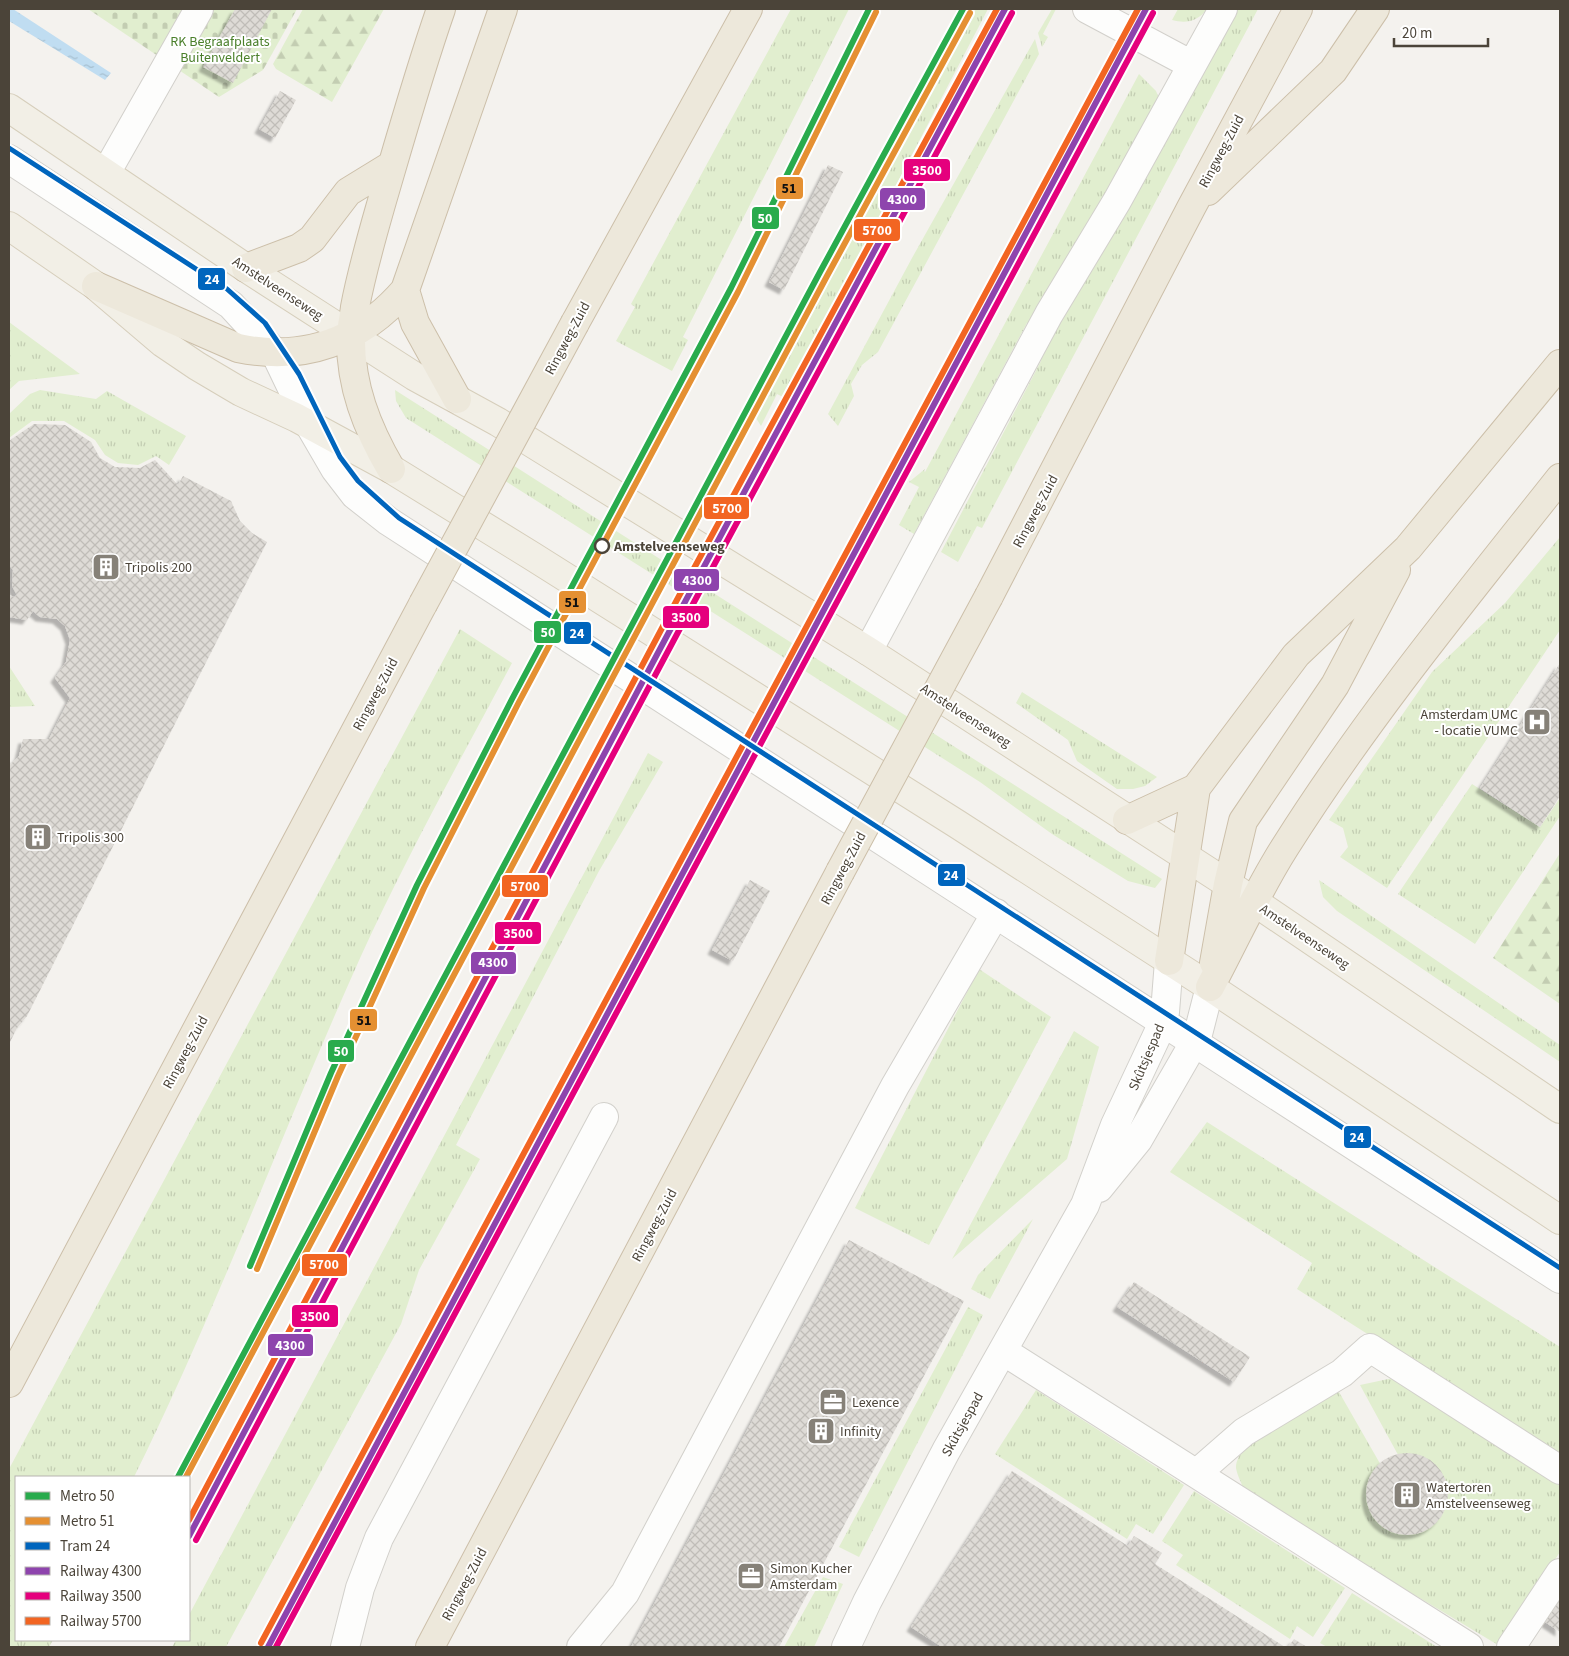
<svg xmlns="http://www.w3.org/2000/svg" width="1569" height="1656" font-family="'Source Sans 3',sans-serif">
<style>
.grass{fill:url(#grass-tufts)}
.forest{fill:url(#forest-firs)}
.cemetery{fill:url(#cemetery-stones)}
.water{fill:url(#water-ripples)}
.building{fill:url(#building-cross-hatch);filter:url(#shadow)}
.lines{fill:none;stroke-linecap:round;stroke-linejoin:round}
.minor-casing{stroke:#d2d0cb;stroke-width:30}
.major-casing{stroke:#d6cebb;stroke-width:30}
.highway-casing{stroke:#ccbfa9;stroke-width:30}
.minor{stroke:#fdfdfc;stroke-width:28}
.major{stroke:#f2efe6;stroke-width:28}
.highway{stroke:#ede8db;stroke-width:28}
.highway-bridge-casing{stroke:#ccbfa9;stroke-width:30;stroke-linecap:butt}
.highway-bridge{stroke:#ede8db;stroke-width:28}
.rail-1-casing{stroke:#fff;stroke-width:10}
.rail-2-casing{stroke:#fff;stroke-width:10}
.rail-3-casing{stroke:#fff;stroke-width:10}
.rail-1{stroke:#8e44ad;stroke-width:6}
.rail-2{stroke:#e5007d;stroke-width:6}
.rail-3{stroke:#f26522;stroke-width:6}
.tram-1-casing{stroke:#fff;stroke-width:9}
.tram-1{stroke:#0065bd;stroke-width:5}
.metro-1-casing{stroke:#fff;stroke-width:10}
.metro-2-casing{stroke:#fff;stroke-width:10}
.metro-1{stroke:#29ab4d;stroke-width:6}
.metro-2{stroke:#e59032;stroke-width:6}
.stop-dot{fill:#fff;stroke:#4b4439;stroke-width:2.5}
.labels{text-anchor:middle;stroke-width:4;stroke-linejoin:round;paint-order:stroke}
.park-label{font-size:14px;fill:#4a7f2a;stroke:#fff}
.street-label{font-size:14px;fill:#4b4439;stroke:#fff}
.stop-label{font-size:14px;font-weight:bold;fill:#4b4439;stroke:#fff;text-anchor:start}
.poi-label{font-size:14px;fill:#4b4439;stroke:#fff;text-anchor:start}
.line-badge{stroke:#fff;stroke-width:2}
.badge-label{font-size:14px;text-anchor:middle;font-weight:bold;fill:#fff}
.pale-badge-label{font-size:14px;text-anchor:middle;font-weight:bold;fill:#111}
</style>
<defs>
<pattern id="grass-tufts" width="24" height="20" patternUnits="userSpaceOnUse" patternTransform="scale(1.25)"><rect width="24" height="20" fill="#e1eecf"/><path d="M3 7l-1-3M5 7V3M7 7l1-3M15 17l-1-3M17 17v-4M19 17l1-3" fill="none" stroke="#c3cdb2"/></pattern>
<pattern id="forest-firs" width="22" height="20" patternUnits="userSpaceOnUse" patternTransform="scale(1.25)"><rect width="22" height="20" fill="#e1eecf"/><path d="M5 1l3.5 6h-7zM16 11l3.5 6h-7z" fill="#c3cdb2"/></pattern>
<pattern id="cemetery-stones" width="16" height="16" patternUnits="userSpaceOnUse" patternTransform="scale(1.25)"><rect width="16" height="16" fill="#e1eecf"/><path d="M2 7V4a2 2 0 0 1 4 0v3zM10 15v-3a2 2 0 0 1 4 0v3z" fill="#c3cdb2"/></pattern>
<pattern id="water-ripples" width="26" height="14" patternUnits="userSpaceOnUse" patternTransform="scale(1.25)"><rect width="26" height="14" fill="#c0ddf1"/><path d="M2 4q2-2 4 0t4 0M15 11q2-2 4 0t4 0" fill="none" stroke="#a6bfcf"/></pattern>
<pattern id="building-cross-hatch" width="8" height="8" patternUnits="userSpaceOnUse" patternTransform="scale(1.25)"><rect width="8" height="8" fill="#dedbd6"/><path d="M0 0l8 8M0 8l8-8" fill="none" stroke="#c0bdb8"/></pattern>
<filter id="shadow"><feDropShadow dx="-4.5" dy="4.5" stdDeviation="1" flood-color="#0004"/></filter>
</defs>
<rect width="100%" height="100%" fill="#f4f2ee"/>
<path class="grass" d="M791,9H849L683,337L688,340L672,371L616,341L635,307L631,304Z
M976,9H988L785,398L777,394L761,426L756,418Z
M1052,9H1056L1043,34L1048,37L1042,47L1038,33Z
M1178,9H1207C1198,21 1187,24 1172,20Z
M1233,9H1258L982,528L977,526L958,562L941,552L1041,361L1039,359Z
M1035,39L1039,54L878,352L862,365L851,384L854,396L838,426L828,414L912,258Z
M1139,74L1156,91L1160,101L1031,324L1027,323L914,534L899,525L919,487L909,482L925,469L924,471L925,472Z
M9,322L80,374L19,381L9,390Z
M40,390L96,399L107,391L186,436L169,465L156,456L138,465L118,463L105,455L95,440L64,421H32L9,438V414L30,394Z
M395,390L1162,879L1155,888L1128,881L1052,834L980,782L406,418L396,401Z
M1560,537V630L1387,888L1340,857L1348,847L1343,828L1329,820L1432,672L1505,603Z
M460,629L512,663C460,760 407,856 361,956C283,1129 218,1307 134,1477H16V1640H53L49,1647H9V1469Z
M9,666L35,706L9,707Z
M1022,692L1157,777L1145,786L1133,789H1117L1077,761L1068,740L1016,703Z
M648,753L663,762L599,871L456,1145L480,1159L419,1270L401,1324L226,1647H172L176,1640H189V1615Z
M1472,784L1540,827L1560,798V816L1475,944L1398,894Z
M1319,880L1560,1045V1062L1337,911L1323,897Z
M979,969L1051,1017L929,1245L855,1208Z
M1074,1031L1099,1047L1067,1159L952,1259Z
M1207,1122L1560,1347V1457L1297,1289L1312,1263L1170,1172Z
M1033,1219L990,1299L971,1289L978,1275Z
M968,1307L983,1315L859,1557L839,1547Z
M1393,1378L1560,1486V1552L1498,1645L1245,1493C1243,1486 1237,1475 1236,1468C1235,1437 1315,1404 1339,1392L1386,1474L1380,1477L1378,1510L1407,1528L1436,1513L1437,1479L1409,1462L1403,1464L1360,1385Z
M1036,1390L1184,1485L1153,1534L1136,1524L1127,1539L995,1454Z
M1194,1491L1345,1588L1313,1637L1297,1626L1290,1639L1176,1565L1183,1555L1162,1541Z
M823,1577L843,1584L814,1647H784Z
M1352,1593L1437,1647H1327L1320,1643Z"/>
<path class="forest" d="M303,9H384L332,102L276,69L273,64Z
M1560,853V1004L1493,958Z"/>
<path class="cemetery" d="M88,9H297L263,70L219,97Z"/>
<path class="water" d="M9,9H13L111,73L105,80L9,21Z"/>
<path class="building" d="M235,9H272L233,83L203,67Z
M280,91L296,100L275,138L259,129Z
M828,165L843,172L784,290L769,282Z
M34,424L65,425L91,442L100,458L115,467L140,468L155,460L178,485L183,476L231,501L240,521L252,533L267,542L27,1016L17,1028L9,1044V766L19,756L23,739H49L70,698L55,678L66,662L70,640L65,626L57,619L40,617L33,611L27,620L9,617V595L14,597L17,595L12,586L13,570L9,565V441Z
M1560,663V796L1540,827L1480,788Z
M750,880L770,891L733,961L712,950Z
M849,1240L964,1301L779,1647H631Z
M1134,1282L1250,1357L1234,1382L1117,1307Z
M1366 1494a41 41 0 1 1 82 0a41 41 0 1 1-82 0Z
M1012,1471L1128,1546L1134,1536L1162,1553L1155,1564L1285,1647H942L911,1627Z
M1560,1599V1632L1545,1622Z
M1294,1639L1307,1647H1288Z"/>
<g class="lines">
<defs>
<path id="minor" d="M1087,9L1192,65
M9,159L231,305L275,353L310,426L335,469L355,495L388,521L1560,1279
M106,173L199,9
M868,651L1049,314L1117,201L1223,9
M1099,1188L1138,1140L1191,1048L1198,1034L1210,987
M1003,1351L1469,1647
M1197,1473L1244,1432L1342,1373L1370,1348L1560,1470
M345,1647L360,1588L379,1538L604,1117
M581,1647L625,1593L895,1086L996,913
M846,1647L867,1602L946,1451L1085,1205L1115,1125L1160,1029L1165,1012L1169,961
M1511,1647L1560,1573"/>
<path id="major" d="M9,108L246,268L414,376L498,422L868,651L1228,884L1560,1109
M9,226L96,286L163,343L197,366L241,392L297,418L391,469L532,556L957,824L1210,987L1560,1220"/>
<path id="highway" d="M1208,191L1333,71L1375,9
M246,268L299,248L312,239L348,192L392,165
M96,286L238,348C304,362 361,341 405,290L503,9
M405,290L415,323L457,399
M575,323L748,9
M391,469C367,428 350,385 351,337C351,327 354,317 355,307C362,270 372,236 382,201C401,136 419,72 441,9
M989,596L1191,208L1298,9
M1127,820L1196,788L1296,655L1408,548L1560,364
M1169,961L1196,788
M1214,963L1228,884L1243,821L1335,685L1396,570
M1210,987C1235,940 1257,891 1285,847C1367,717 1465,598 1560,478
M9,1383L423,604
M430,1647L840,872"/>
</defs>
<use href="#minor" class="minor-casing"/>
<use href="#major" class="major-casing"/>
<use href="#highway" class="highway-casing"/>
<use href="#minor" class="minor"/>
<use href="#major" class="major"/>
<use href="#highway" class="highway"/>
<defs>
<path id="highway-bridge" d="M423,604L575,323
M840,872L989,596"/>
</defs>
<use href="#highway-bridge" class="highway-bridge-casing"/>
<use href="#highway-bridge" class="highway-bridge"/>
<defs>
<path id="rail-1" d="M189,1536L686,600L1005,9
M268,1647L1146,9"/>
<path id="rail-2" d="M196,1540L693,604L1012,13
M276,1647L1153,13"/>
<path id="rail-3" d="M189,1520L679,596L997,9
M261,1643L1138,9"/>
</defs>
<use href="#rail-1" class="rail-1-casing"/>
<use href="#rail-2" class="rail-2-casing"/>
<use href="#rail-3" class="rail-3-casing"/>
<use href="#rail-1" class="rail-1"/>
<use href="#rail-2" class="rail-2"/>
<use href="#rail-3" class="rail-3"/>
<defs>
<path id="tram-1" d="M9,148L227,289L265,323L299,374L340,457L358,481L399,518L1560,1268"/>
</defs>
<use href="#tram-1" class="tram-1-casing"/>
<use href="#tram-1" class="tram-1"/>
<defs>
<path id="metro-1" d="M250,1266L331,1073L417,885L512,699L731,288L869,9
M178,1477L820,272L963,9"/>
<path id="metro-2" d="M257,1269L338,1076L424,888L519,702L738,292L876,12
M186,1477L827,276L970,13"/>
</defs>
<use href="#metro-1" class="metro-1-casing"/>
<use href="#metro-2" class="metro-2-casing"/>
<use href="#metro-1" class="metro-1"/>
<use href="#metro-2" class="metro-2"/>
</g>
<defs>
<symbol id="building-square" viewBox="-11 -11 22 22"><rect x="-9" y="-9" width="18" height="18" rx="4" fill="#868178" stroke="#fff"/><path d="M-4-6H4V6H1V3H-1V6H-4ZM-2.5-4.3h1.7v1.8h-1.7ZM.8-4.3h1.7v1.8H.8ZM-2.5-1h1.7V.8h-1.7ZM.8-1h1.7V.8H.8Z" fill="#fff"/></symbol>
<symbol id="hospital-square" viewBox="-11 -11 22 22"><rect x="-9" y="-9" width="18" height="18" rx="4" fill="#868178" stroke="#fff"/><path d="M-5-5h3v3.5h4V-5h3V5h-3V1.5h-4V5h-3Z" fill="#fff"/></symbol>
<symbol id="office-square" viewBox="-11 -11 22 22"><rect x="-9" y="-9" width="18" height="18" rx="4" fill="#868178" stroke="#fff"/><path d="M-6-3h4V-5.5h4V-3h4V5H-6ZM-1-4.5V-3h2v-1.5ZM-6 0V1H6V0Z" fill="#fff"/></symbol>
</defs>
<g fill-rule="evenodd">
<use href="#building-square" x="90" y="551" width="32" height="32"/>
<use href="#hospital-square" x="1521" y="706" width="32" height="32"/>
<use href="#building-square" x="22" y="821" width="32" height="32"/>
<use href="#office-square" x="817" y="1386" width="32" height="32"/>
<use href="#building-square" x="805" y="1415" width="32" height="32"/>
<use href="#building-square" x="1391" y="1479" width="32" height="32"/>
<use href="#office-square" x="735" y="1560" width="32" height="32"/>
</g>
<circle class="stop-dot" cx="602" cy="546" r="7"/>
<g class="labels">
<g class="park-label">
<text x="220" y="46">RK Begraafplaats<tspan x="220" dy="16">Buitenveldert</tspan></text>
</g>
<g class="street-label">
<text transform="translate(1221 151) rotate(-62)" y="5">Ringweg-Zuid</text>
<text transform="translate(278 288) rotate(33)" y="5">Amstelveenseweg</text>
<text transform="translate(567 338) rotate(-62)" y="5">Ringweg-Zuid</text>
<text transform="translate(1035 511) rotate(-62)" y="5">Ringweg-Zuid</text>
<text transform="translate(375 694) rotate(-62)" y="5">Ringweg-Zuid</text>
<text transform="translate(966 715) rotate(33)" y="5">Amstelveenseweg</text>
<text transform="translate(843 868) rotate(-62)" y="5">Ringweg-Zuid</text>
<text transform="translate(1305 936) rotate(34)" y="5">Amstelveenseweg</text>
<text transform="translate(185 1052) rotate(-62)" y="5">Ringweg-Zuid</text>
<text transform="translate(1146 1057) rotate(-67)" y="5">Skûtsjespad</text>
<text transform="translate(654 1225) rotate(-62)" y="5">Ringweg-Zuid</text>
<text transform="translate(962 1424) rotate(-61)" y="5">Skûtsjespad</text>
<text transform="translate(464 1584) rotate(-62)" y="5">Ringweg-Zuid</text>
</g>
<g class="stop-label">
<text x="614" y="551">Amstelveenseweg</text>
</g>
<g class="poi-label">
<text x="125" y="572">Tripolis 200</text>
<text x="1518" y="719" text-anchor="end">Amsterdam UMC<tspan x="1518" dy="16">- locatie VUMC</tspan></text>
<text x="57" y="842">Tripolis 300</text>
<text x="852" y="1407">Lexence</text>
<text x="840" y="1436">Infinity</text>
<text x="1426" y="1492">Watertoren<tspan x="1426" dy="16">Amstelveenseweg</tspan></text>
<text x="770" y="1573">Simon Kucher<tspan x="770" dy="16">Amsterdam</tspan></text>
</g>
</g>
<g class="line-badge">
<rect x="903" y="158" width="48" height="24" rx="5" fill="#e5007d"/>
<rect x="775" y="176" width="29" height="24" rx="5" fill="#e59032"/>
<rect x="879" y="187" width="47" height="24" rx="5" fill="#8e44ad"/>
<rect x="751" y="206" width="29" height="24" rx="5" fill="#29ab4d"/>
<rect x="853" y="218" width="48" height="24" rx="5" fill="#f26522"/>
<rect x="197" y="267" width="29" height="24" rx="5" fill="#0065bd"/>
<rect x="703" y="496" width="47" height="24" rx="5" fill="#f26522"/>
<rect x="673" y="568" width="47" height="24" rx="5" fill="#8e44ad"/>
<rect x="558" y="590" width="29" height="24" rx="5" fill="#e59032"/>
<rect x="662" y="605" width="48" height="24" rx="5" fill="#e5007d"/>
<rect x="533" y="620" width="29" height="24" rx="5" fill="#29ab4d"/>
<rect x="563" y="621" width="29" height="24" rx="5" fill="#0065bd"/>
<rect x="937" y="863" width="29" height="24" rx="5" fill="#0065bd"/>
<rect x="501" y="874" width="48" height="24" rx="5" fill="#f26522"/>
<rect x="494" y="921" width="48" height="24" rx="5" fill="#e5007d"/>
<rect x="470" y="951" width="47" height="24" rx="5" fill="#8e44ad"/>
<rect x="349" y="1008" width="29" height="24" rx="5" fill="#e59032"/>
<rect x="327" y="1039" width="28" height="24" rx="5" fill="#29ab4d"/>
<rect x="1343" y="1125" width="29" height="24" rx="5" fill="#0065bd"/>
<rect x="301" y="1253" width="47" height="24" rx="5" fill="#f26522"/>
<rect x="291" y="1304" width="48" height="24" rx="5" fill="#e5007d"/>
<rect x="267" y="1333" width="47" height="24" rx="5" fill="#8e44ad"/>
</g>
<g class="badge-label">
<text x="927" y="175">3500</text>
<text x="902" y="204">4300</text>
<text x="765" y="223">50</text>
<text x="877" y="235">5700</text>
<text x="212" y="284">24</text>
<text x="727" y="513">5700</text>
<text x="697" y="585">4300</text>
<text x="686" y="622">3500</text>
<text x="548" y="637">50</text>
<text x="577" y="638">24</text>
<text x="951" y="880">24</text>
<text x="525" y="891">5700</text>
<text x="518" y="938">3500</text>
<text x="493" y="967">4300</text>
<text x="341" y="1056">50</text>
<text x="1357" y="1142">24</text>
<text x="324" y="1269">5700</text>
<text x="315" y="1321">3500</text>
<text x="290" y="1350">4300</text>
</g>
<g class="pale-badge-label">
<text x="789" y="193">51</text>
<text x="572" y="607">51</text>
<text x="364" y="1025">51</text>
</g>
<rect width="1569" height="1656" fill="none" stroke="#4b4439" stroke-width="20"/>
<rect x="15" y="1476" width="175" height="165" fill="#ffffff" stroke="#b7b4b0"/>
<rect x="25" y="1492" width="25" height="8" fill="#29ab4d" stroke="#b7b4b0"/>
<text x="60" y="1501" font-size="15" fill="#4b4439">Metro 50</text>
<rect x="25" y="1517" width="25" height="8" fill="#e59032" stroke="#b7b4b0"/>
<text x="60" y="1526" font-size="15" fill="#4b4439">Metro 51</text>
<rect x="25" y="1542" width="25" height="8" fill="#0065bd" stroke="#b7b4b0"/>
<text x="60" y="1551" font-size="15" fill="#4b4439">Tram 24</text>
<rect x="25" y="1567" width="25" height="8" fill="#8e44ad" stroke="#b7b4b0"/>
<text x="60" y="1576" font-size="15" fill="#4b4439">Railway 4300</text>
<rect x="25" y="1592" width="25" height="8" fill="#e5007d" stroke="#b7b4b0"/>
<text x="60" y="1601" font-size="15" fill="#4b4439">Railway 3500</text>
<rect x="25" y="1617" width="25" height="8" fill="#f26522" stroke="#b7b4b0"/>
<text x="60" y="1626" font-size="15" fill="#4b4439">Railway 5700</text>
<path d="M1394 38v8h94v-8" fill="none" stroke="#4b4439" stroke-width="2.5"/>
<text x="1402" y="38" font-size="15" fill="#4b4439" stroke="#ffffff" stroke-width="4" paint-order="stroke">20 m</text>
</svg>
